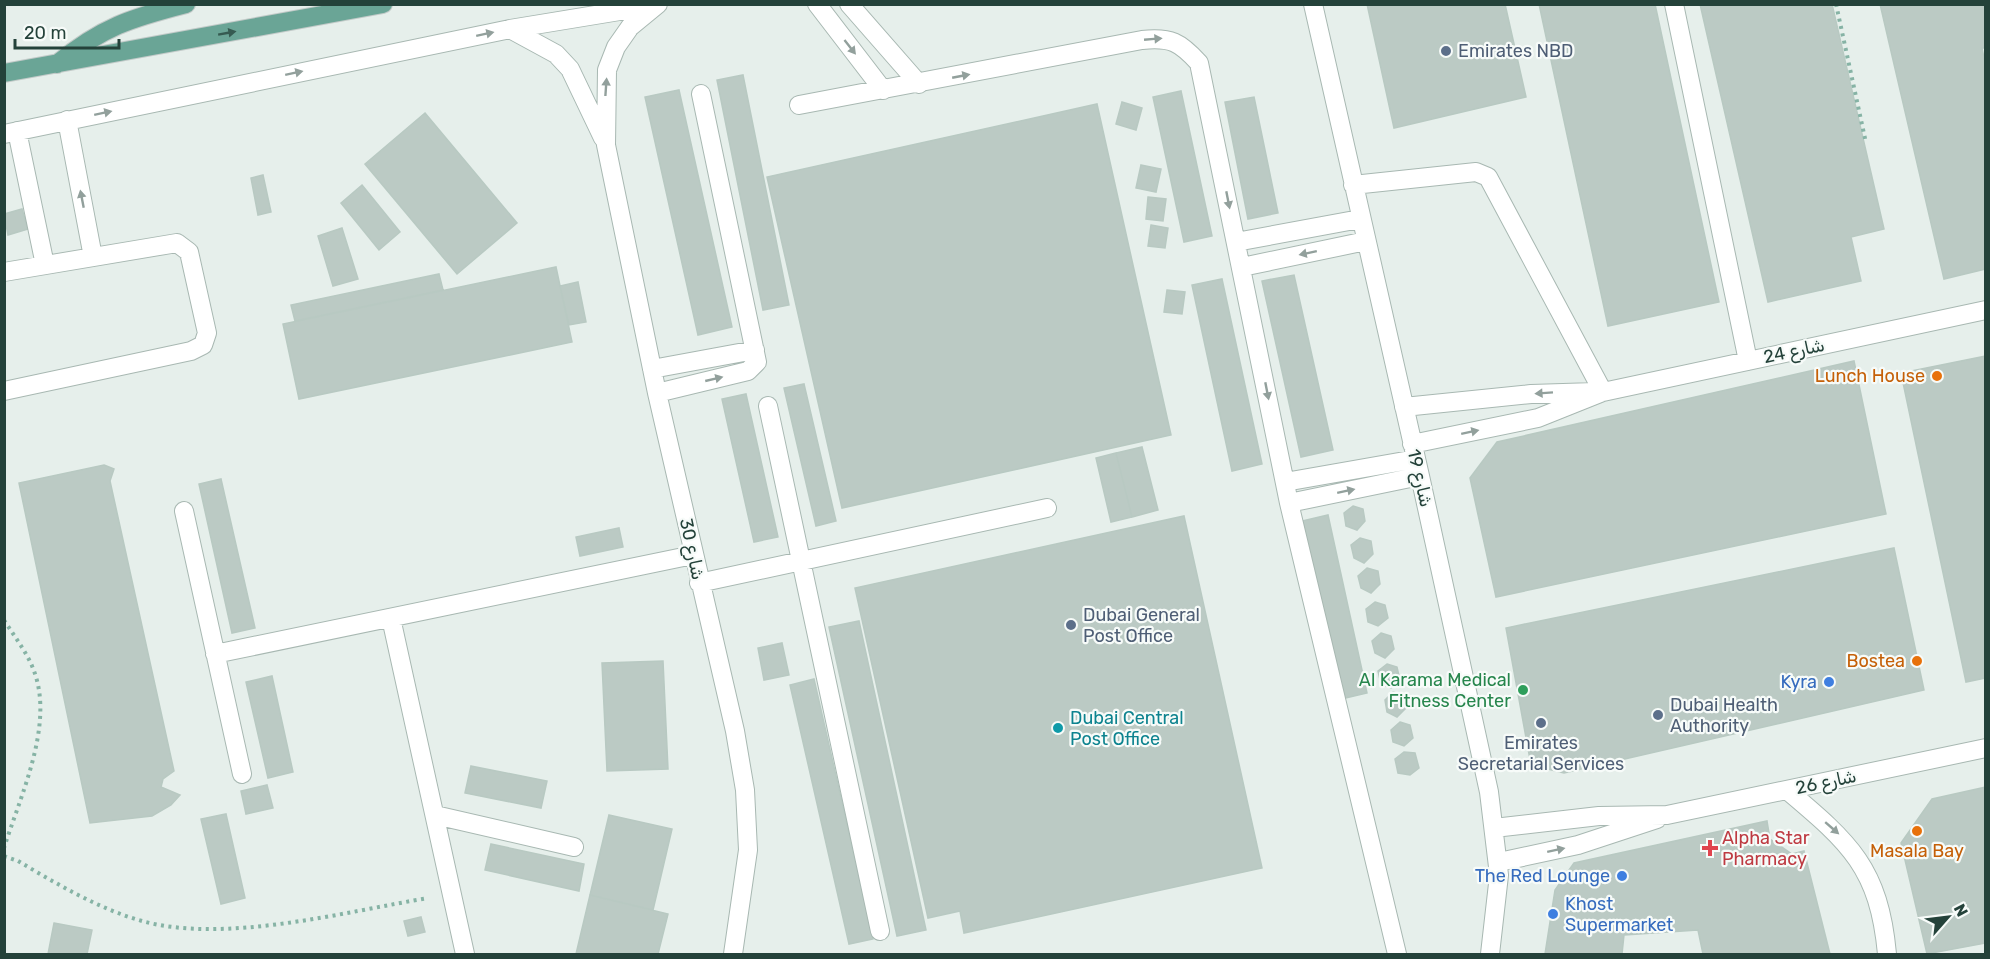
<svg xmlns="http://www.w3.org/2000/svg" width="1990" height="959" font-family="Rubik,'Noto Naskh Arabic',sans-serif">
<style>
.building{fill:#bbcac4;stroke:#b8c9c2;stroke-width:1.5}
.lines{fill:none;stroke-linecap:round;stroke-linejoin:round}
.minor-casing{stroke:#a8b8b2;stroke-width:20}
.major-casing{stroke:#c2cac8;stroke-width:20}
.path{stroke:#86b3a5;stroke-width:4;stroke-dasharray:3 4.5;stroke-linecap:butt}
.minor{stroke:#fff;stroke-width:18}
.major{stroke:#6aa596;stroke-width:18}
.oneway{fill:#365b51}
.oneway2{fill:#92a09c}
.service-dot{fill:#5c6f8a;stroke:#f7fbf9;stroke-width:2}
.food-dot{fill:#e8710a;stroke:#f7fbf9;stroke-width:2}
.shop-dot{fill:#3f7fe0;stroke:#f7fbf9;stroke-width:2}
.leisure-dot{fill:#2e9e5b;stroke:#f7fbf9;stroke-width:2}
.culture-dot{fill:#0f9aa8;stroke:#f7fbf9;stroke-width:2}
.health-dot{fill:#e0444e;stroke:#f7fbf9;stroke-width:2}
.labels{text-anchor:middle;stroke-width:4.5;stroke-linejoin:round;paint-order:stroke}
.service-label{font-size:18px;fill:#4e5e75;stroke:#f7fbf9;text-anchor:start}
.street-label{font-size:18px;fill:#24423a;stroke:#f7fbf9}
.food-label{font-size:18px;fill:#c56008;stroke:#f7fbf9;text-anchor:end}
.leisure-label{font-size:18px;fill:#27864d;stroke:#f7fbf9;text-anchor:end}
.shop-label{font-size:18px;fill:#366cbe;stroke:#f7fbf9;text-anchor:end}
.culture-label{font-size:18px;fill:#0d838f;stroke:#f7fbf9;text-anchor:start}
.health-label{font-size:18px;fill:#be3a42;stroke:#f7fbf9;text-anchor:start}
</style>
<rect width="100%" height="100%" fill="#e6efeb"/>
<path class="building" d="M1367,4H1505L1526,97L1394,128Z
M1539,4H1655L1719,302L1608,326Z
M1700,4H1832L1884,229L1851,237L1861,281L1768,302Z
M1880,4H1986V48H1982L1986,68V269L1944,279Z
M743,75L789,305L763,310L717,80Z
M679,90L732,327L698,335L645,97Z
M1181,91L1212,236L1184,242L1153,97Z
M1254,97L1278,213L1248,219L1225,102Z
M1122,102L1142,108L1136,130L1116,124Z
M1097,104L1171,435L842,508L767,177Z
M425,113L517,223L457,274L365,164Z
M1141,165L1161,169L1156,192L1136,188Z
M263,175L271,212L258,215L251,178Z
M362,185L400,232L379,250L341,203Z
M1148,197L1166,199L1163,221L1146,219Z
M22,209L28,229L8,235L4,214Z
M1151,225L1168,228L1165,248L1148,246Z
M342,228L358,279L333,286L318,236Z
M556,267L572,342L299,399L283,324Z
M439,274L443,290L295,321L291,305Z
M1294,275L1333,450L1301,457L1262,281Z
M1222,279L1262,464L1232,471L1192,285Z
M578,282L586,322L569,325L560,286Z
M1167,290L1185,292L1182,314L1164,312Z
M1986,356V678L1966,682L1901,373Z
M1854,361L1886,514L1496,597L1470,478L1497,442Z
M804,384L836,521L816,526L784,388Z
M746,394L778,537L754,542L722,399Z
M1142,447L1158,510L1132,517L1116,453Z
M1116,453L1132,517L1111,522L1096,458Z
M104,465L114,469L110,481L174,771L163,779L161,787L180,795L171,805L152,816L90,823L19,483Z
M221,479L255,628L232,633L199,484Z
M1353,506L1363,509L1365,521L1357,530L1346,526L1344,513Z
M1328,515L1367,693L1341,699L1302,521Z
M1184,516L1262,868L964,933L960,911L928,918L855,588Z
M619,528L623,547L580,556L576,537Z
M1360,538L1371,541L1373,554L1364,563L1354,558L1351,545Z
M1894,548L1924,690L1564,773L1531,765L1506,628Z
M1367,568L1378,571L1380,584L1371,593L1361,588L1358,576Z
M1375,602L1385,605L1388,618L1378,626L1368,622L1366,609Z
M859,621L926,930L897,936L829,627Z
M1381,633L1391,636L1394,649L1385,658L1375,653L1372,641Z
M782,643L789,675L764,680L758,648Z
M663,661L668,769L607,771L602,663Z
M1387,664L1397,667L1400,680L1391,688L1381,684L1378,671Z
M272,676L293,772L268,778L246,682Z
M814,679L873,939L849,944L790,685Z
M1393,692L1404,695L1406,708L1397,717L1387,712L1385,700Z
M1400,722L1410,725L1413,738L1404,746L1393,742L1391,730Z
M1404,752L1415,753L1419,768L1410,775L1398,773L1395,759Z
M471,766L547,781L541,808L465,793Z
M267,785L273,808L246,814L241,791Z
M1986,787V943L1927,954L1901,843L1932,799Z
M226,814L245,898L221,904L201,819Z
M609,815L672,829L653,910L590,895Z
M1767,821L1770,839L1792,854L1804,851L1830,954H1703L1698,930L1624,935L1622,954H1545L1555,890L1574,863Z
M491,844L584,864L579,891L485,870Z
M590,895L668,914L658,954H576Z
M421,917L425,932L408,936L404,921Z
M54,923L92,930L87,954H48Z"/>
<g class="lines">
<defs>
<path id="minor" d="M658,4L630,27L616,47L607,70L606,145L657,393L735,731L745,790L748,850L733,954
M817,4L883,90
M849,4L919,84
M1313,4L1420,476L1489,792L1499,875L1490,954
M1674,4L1748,361
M510,29L556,54L570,69L603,138
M799,105L1142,40C1171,37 1180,42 1199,63L1289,503L1397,954
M67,120L93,257
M17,131L45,265
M4,134L510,29L656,5
M1353,185L1476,172L1488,177L1603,392
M1236,242L1360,219
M1242,267L1366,241
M4,272L177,243L189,252L207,333L203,345L191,351L4,391
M652,369L755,350
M657,393L748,371L757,362L701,94
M768,406L880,931
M1404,407L1531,394L1595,392
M1412,444L1538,418L1603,392L1986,310
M1285,482L1416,459
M1289,503L1420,476
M184,511L242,774
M699,583L1047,508
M391,618L465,954
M215,654L693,555
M1787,790C1850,843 1879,868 1887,954
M435,815L574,847
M1494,828L1599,816L1667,815L1986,748
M1499,862L1578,845L1657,819"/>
<path id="major" d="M57,64C102,27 131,18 186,4
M4,73L383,4"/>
</defs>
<use href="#minor" class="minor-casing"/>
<use href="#major" class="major-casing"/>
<path class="path" d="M1836,4L1866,143
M4,620C16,639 30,656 36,677C52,730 20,797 4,848
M4,856L18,861C57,884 99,909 142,921C224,944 344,912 428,898"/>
<use href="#minor" class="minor"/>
<use href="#major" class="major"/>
</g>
<defs><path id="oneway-solid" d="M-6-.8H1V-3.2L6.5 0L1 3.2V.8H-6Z" transform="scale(1.5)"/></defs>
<use class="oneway" href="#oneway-solid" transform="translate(227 33) rotate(-10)"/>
<g class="oneway2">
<use href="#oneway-solid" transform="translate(485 34) rotate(-12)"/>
<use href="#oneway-solid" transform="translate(1153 39) rotate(-5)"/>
<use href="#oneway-solid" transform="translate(850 47) rotate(52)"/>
<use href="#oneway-solid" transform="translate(294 73) rotate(-12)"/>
<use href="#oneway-solid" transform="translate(961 76) rotate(-11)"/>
<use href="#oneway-solid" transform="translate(606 87) rotate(-86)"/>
<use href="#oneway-solid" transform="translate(103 113) rotate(-12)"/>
<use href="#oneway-solid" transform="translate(82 199) rotate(-101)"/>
<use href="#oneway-solid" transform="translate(1228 200) rotate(79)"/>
<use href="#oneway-solid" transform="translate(1308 253) rotate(168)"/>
<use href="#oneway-solid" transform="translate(714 379) rotate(-13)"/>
<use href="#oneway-solid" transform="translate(1267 391) rotate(79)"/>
<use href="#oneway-solid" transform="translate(1544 393) rotate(176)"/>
<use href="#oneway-solid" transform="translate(1470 432) rotate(-12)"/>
<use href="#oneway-solid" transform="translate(1346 491) rotate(-12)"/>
<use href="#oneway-solid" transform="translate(1832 828) rotate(41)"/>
<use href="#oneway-solid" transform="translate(1556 850) rotate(-12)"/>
</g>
<g class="service-dot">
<circle cx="1446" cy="51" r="6"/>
<circle cx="1071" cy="625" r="6"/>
<circle cx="1658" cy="715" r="6"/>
<circle cx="1541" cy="723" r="6"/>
</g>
<g class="food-dot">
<circle cx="1937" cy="376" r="6"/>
<circle cx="1917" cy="661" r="6"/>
<circle cx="1917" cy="831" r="6"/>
</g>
<g class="shop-dot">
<circle cx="1829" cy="682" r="6"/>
<circle cx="1622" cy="876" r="6"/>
<circle cx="1553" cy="914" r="6"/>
</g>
<circle class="leisure-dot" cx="1523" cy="690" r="6"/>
<circle class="culture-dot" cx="1058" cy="728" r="6"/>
<path class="health-dot" d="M1707 839h6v6h6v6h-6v6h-6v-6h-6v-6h6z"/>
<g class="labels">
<g class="service-label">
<text x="1458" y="57">Emirates NBD</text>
<text x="1083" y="621">Dubai General<tspan x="1083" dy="21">Post Office</tspan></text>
<text x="1670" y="711">Dubai Health<tspan x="1670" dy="21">Authority</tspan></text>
<text x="1541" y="749" text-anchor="middle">Emirates<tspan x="1541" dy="21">Secretarial Services</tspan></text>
</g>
<g class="street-label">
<text transform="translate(1794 351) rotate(-12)" y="6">شارع 24</text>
<text transform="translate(1420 478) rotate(77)" y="6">شارع 19</text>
<text transform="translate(692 549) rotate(78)" y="6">شارع 30</text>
<text transform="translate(1826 782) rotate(-12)" y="6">شارع 26</text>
</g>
<g class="food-label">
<text x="1925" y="382">Lunch House</text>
<text x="1905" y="667">Bostea</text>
<text x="1917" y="857" text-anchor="middle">Masala Bay</text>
</g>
<g class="leisure-label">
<text x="1511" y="686">Al Karama Medical<tspan x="1511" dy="21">Fitness Center</tspan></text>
</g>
<g class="shop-label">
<text x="1817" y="688">Kyra</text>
<text x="1610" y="882">The Red Lounge</text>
<text x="1565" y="910" text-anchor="start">Khost<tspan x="1565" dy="21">Supermarket</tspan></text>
</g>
<g class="culture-label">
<text x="1070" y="724">Dubai Central<tspan x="1070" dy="21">Post Office</tspan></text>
</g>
<g class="health-label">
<text x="1722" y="844">Alpha Star<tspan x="1722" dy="21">Pharmacy</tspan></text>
</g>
</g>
<rect width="1990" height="959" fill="none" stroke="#24423a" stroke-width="12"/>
<g transform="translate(1948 917) rotate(62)" stroke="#f7fbf9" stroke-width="4.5" paint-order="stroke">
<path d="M0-4.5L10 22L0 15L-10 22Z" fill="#24423a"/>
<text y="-9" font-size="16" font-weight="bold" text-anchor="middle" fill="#24423a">N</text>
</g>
<path d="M15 39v9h104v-9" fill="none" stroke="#24423a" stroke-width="3"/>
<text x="24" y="39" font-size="18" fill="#24423a" stroke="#f7fbf9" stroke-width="4.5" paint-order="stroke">20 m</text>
</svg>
